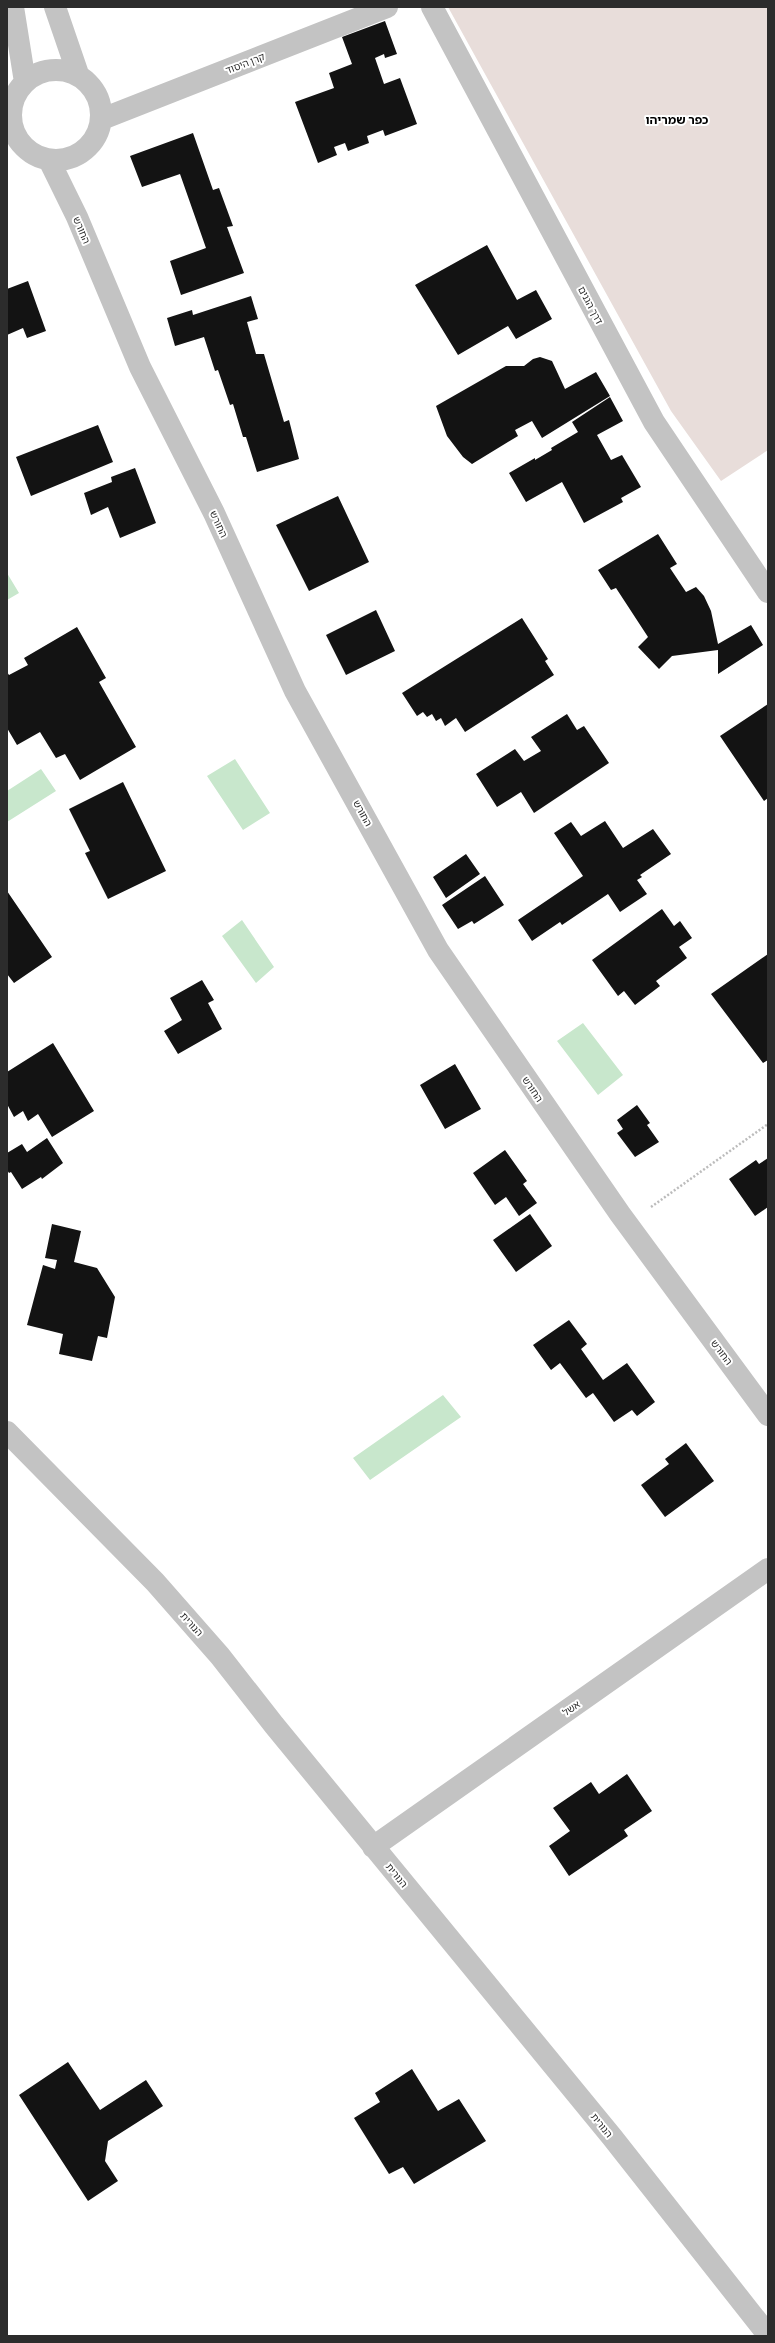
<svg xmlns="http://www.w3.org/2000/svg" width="775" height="2343" font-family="'Archivo Narrow','Noto Sans Hebrew',sans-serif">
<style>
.green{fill:#e8ddda}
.water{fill:#c8e7cc}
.building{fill:#131313}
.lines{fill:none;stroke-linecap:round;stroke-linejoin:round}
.path{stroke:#bcbcbc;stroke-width:2.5;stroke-dasharray:2 2;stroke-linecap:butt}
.minor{stroke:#c3c3c3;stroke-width:22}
.labels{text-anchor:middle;stroke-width:4;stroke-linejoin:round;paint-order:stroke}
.street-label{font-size:10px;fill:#2c2c2c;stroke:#fff}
.quarter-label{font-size:12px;font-weight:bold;fill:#000;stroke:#fff}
</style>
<rect width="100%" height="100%" fill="#fff"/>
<path class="green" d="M448,7H768V160H764H768V450L721,481L671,411Z"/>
<path class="water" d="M7,573L19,593L7,600Z
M235,759L270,813L243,830L207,776Z
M41,769L56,791L7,822V791Z
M242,920L274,967L256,983L222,936Z
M583,1023L623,1075L598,1095L557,1041Z
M443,1395L461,1417L370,1480L353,1458Z"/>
<path class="building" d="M385,21L397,54L385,58L384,54L375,58L384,84L400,78L417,124L385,136L383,130L367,136L369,143L348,151L345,143L334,147L337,155L318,163L295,102L334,88L329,73L352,64L342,37Z
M193,133L213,190L219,188L233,226L227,227L244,273L181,295L170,261L206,248L180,174L142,187L130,156Z
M487,245L517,300L536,290L552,319L516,339L508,326L458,355L415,285Z
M28,281L46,331L27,338L23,328L7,335V289Z
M251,296L258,319L247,322L256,354H264L284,422L289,420L299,459L257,472L246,437H243L233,404L230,405L218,370L215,371L204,337L175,346L167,318L192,310L193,315Z
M540,357L552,361L565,389L596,372L610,396L542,438L532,421L515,430L518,436L472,464L463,457L447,436L436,406L506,366H524L533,359Z
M610,397L623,421L597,435L611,460L622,455L641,487L621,498L623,502L584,523L562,482L526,502L509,473L535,458V460L552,450L551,448L578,432L572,422Z
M98,425L113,462L31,496L16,457Z
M135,468L156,523L120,538L108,507L91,515L84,493L112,482L111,477Z
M338,496L369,562L309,591L276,525Z
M658,534L677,564L670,568L686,592L696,587L704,596L711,611L718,644L751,625L763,645L718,674V650L672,656L659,669L638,647L648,637L616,588L611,590L598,570Z
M376,610L395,651L346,675L326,635Z
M522,618L548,659L545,661L554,675L465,732L456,718L445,726L441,718L436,721L432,714L427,717L423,712L417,716L402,693Z
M77,627L106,678L99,682L136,747L80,780L65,754L56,758L40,732L17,745L7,728V672L9,675L28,665L24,658Z
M768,704V798L764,801L720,736Z
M567,714L577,730L584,726L609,763L534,813L521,792L497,807L476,774L515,749L524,761L541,751L531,737Z
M123,782L166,871L108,899L85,853L90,851L69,809Z
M605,821L623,848L653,829L671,854L640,875L642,877L637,880L647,894L620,912L608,894L562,925L560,922L532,941L518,920L583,876L554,833L571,822L581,836Z
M466,854L480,874L446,898L433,877Z
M485,876L504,905L474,924L472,921L458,929L442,905Z
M7,891L52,957L14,983L7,974Z
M662,909L674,926L680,921L692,938L679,947L687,958L656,981L660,986L635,1005L624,991L618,996L592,960Z
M768,954V1060L763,1063L711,994Z
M202,980L214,1000L208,1003L222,1029L178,1054L164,1031L182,1020L170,998Z
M53,1043L94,1111L52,1137L38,1114L28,1121L23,1111L14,1117L7,1104V1072Z
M455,1064L481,1109L445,1129L420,1085Z
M637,1105L650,1123L647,1125L659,1142L635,1157L617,1133L623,1129L617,1120Z
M47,1138L63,1163L42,1179L41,1177L22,1189L11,1172L9,1173L7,1170V1153L22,1144L27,1152Z
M505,1150L527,1181L523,1184L537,1203L519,1216L506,1197L495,1205L473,1173Z
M768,1158V1207L755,1216L729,1179L756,1160L759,1164Z
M530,1214L552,1246L516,1272L493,1240Z
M52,1224L81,1231L74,1262L97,1268L115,1297L107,1338L98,1336L92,1361L59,1354L63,1334L27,1325L43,1265L55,1269L57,1260L45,1258Z
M569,1320L587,1344L581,1349L603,1380L627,1363L655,1402L637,1416L632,1410L614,1422L593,1393L586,1398L560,1363L551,1370L533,1345Z
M686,1443L714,1481L665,1517L641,1485L669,1464L665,1459Z
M627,1774L652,1811L624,1830L628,1836L569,1876L549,1846L570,1831L553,1808L591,1782L599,1794Z
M68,2062L100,2110L146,2080L163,2106L108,2141L105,2161L118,2181L88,2201L19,2095Z
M412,2069L438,2111L459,2099L486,2141L414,2184L403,2167L389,2174L354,2118L380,2102L375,2093Z"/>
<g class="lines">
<path class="path" d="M651,1207L768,1124"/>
<path class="minor" d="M13,7L25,82
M55,7L78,74
M432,7L654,422L768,592
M11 115a45 45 0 1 1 90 0a45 45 0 1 1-90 0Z
M102,119L387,7
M49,160L77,217L140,367L214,513L295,691L438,950L620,1214L768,1415
M7,1432L155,1582L220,1656L274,1725L612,2137L768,2335
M373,1847L768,1569"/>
</g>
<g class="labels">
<g class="street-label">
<text transform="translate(245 63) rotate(-21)" y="4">קרן היסוד</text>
<text transform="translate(82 230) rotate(67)" y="4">החורש</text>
<text transform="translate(591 305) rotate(62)" y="4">דרך הגנים</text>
<text transform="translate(219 524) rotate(65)" y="4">החורש</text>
<text transform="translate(363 813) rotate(61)" y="4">החורש</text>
<text transform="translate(533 1089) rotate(56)" y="4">החורש</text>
<text transform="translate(722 1352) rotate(53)" y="4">החורש</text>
<text transform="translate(192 1624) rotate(48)" y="4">הנורית</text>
<text transform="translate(571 1708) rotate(-35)" y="4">אשל</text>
<text transform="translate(397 1875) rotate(51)" y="4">הנורית</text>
<text transform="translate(602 2125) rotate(51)" y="4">הנורית</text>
</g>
<g class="quarter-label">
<text x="677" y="124">כפר שמריהו</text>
</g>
</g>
<rect width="775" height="2343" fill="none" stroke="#2c2c2c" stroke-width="16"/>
</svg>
